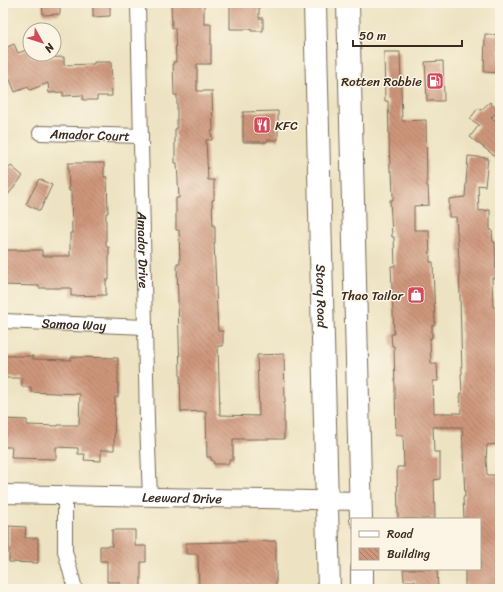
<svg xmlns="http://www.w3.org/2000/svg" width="503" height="592" font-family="Sriracha,sans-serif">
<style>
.building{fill:url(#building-back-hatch)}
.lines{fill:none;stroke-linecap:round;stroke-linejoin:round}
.minor-casing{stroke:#796b57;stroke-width:16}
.tertiary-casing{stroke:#796b57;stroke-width:20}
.primary-casing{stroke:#796b57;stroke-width:24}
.minor{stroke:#fff;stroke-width:14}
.tertiary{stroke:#fff;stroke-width:18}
.primary{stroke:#fff;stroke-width:22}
.labels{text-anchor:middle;stroke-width:3;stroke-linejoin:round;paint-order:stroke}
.poi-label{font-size:13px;fill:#3b2a1e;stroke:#fcf5e5;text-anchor:end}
.street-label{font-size:13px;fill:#3b2a1e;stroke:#fcf5e5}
</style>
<defs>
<pattern id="building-back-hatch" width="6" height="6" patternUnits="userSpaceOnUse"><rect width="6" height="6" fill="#ce967c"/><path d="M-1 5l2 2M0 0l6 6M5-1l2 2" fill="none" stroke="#a87b65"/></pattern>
</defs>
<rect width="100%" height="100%" fill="#fcf5e5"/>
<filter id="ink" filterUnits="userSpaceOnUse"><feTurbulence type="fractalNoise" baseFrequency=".025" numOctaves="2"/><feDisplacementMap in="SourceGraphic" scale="8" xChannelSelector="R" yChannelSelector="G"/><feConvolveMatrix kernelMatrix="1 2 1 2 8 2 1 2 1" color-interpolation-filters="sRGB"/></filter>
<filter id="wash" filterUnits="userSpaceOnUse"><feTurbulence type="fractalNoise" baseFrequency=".012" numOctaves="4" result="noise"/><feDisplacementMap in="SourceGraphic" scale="16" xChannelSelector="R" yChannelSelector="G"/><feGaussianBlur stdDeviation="0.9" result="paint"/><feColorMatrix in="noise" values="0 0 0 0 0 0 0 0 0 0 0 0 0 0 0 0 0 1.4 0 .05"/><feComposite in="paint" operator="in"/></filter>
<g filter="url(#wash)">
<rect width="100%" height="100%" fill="#ede3c2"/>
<g id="blocks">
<path class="building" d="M42,3H60V14L43,15Z
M93,3H110V16L93,17Z
M171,3H204V24H211V64H197V91H212L213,131H211L212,140H206L208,180H214V200H212L213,226H215V243H214L218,331H223V346H218L220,415L259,416L257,355L284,354L285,403H284V439H233V460H229V464H214L213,460H211V457H207L206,411L181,412L177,264H180L179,230H176V198H179L177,163H175V129H177V95H174L173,62H176L175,28H172Z
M230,3H259V18H263V31H251V29H230Z
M485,34L500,35V73L484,72Z
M14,44L18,53L29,49L30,54H31L33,58L64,57V65L94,64V62H111L112,96H97V100H83V95L63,96V92L49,93L48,83L30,90L28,87L15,92L3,62V49Z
M384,52H400L402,121L426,120L427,186H428L429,205L414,206V230H429L430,262H433L435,325H432V338H430L431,364H437L438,381H433L434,413H461L460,394H462L461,374H462L459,259L456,217H449V199L465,197L468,156L488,158L485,186L478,185L479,211L490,210V230H492L493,242H495L496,278H492L493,307L497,308L500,444L487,445L486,460L487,475H500V544H498L500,589H465V569H480V519H464L463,497H465L462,427H433L434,452H440V479L434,480L435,519H398L397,467H404L403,435H396L394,346H392L391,334H394L391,266H395L394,237H392L391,217L390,200H393V196L392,171H390L388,101H385Z
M443,61L444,101H427L425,62Z
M490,102L498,111L491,118L500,125V160L470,137L479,125L470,119L478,108L481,110Z
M278,111V140H267V142H243V112Z
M68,163H104V177H107L108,213H106V247H109V280H106V295L71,296V288H39V286L3,285V250H42V256H70V233H72L71,191H69Z
M3,164L9,168L11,166L23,176L3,201Z
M39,179L52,185L40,211L26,204Z
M3,356H33V359L71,360V357L118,358V397H115L114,450H101V461L84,460L85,454H78V448L56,447V459L11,458L12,447H3V419L27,420V425L58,426V425H79L80,394L31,392V387H22V378H3Z
M9,526L26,527L25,538H38V563L9,562Z
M112,530H135V546H146V562H141V589H119V582H107V561H100V546H112Z
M276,541V586L199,588L198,554H186V543Z
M403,569H437L438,589H415V581H404Z"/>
</g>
</g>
<g filter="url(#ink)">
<use href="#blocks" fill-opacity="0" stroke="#796b57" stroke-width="1"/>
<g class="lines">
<defs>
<g id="minor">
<path id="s1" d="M138,3L147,421L150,498"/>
<path id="s2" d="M40,133L141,136"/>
<path id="s3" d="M3,321L145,327"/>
<path d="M65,495V551L75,589"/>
</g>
<g id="tertiary">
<path id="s4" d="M3,494L360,501"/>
</g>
<g id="primary">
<path id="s5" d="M315,3L329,589"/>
<path d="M348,3L361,519"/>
<path d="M362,569V589"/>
</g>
</defs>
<use href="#minor" class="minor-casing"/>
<use href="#tertiary" class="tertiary-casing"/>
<use href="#primary" class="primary-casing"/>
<use href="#minor" class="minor"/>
<use href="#tertiary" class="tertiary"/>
<use href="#primary" class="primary"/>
</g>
</g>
<defs>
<symbol id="fuel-square" viewBox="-11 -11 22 22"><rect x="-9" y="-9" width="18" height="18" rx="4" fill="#d1495b" stroke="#fcf5e5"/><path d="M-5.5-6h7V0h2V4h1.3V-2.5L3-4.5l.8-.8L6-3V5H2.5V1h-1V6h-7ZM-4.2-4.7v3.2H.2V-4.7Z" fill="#fff"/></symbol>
<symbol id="restaurant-square" viewBox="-11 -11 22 22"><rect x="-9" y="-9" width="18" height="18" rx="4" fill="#d1495b" stroke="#fcf5e5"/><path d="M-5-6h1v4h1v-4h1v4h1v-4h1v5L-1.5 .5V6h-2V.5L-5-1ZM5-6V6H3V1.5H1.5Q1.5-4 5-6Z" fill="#fff"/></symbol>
<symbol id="shop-square" viewBox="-11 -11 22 22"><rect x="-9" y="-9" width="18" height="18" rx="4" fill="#d1495b" stroke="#fcf5e5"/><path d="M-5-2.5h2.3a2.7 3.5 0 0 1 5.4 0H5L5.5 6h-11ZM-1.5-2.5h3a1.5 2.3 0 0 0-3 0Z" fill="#fff"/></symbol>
</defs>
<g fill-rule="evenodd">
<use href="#fuel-square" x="425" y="71" width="20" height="20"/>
<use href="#restaurant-square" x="252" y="115" width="20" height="20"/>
<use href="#shop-square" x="406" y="285" width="20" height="20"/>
</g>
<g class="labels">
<g class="poi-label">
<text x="422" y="86">Rotten Robbie</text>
<text x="275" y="130" text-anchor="start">KFC</text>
<text x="403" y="300">Thao Tailor</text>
</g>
<g class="street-label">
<text dy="5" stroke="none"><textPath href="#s2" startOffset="50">Amador Court</textPath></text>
<text dy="5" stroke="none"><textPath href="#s1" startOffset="247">Amador Drive</textPath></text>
<text dy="5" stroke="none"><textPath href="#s5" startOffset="293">Story Road</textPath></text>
<text dy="5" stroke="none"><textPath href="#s3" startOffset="71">Samoa Way</textPath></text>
<text dy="5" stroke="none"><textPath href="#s4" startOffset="179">Leeward Drive</textPath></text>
</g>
</g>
<rect width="503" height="592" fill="none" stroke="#fcf5e5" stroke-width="16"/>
<rect x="351" y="518" width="130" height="52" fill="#fcf5e5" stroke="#afa495"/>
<rect x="359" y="531" width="20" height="6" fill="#ffffff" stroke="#afa495"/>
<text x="387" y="538" font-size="12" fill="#3b2a1e">Road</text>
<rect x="359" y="548" width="20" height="12" fill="url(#building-back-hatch)" stroke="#afa495"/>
<text x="387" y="558" font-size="12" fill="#3b2a1e">Building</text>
<g transform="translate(42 42) rotate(129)"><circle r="19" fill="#fcf5e5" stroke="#afa495"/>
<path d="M0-3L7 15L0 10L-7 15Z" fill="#d1495b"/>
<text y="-6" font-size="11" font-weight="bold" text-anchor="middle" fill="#3b2a1e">N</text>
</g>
<path d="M353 40v6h109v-6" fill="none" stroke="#3b2a1e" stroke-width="2"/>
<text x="359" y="40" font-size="12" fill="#3b2a1e" stroke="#fcf5e5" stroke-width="3" paint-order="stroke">50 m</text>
</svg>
